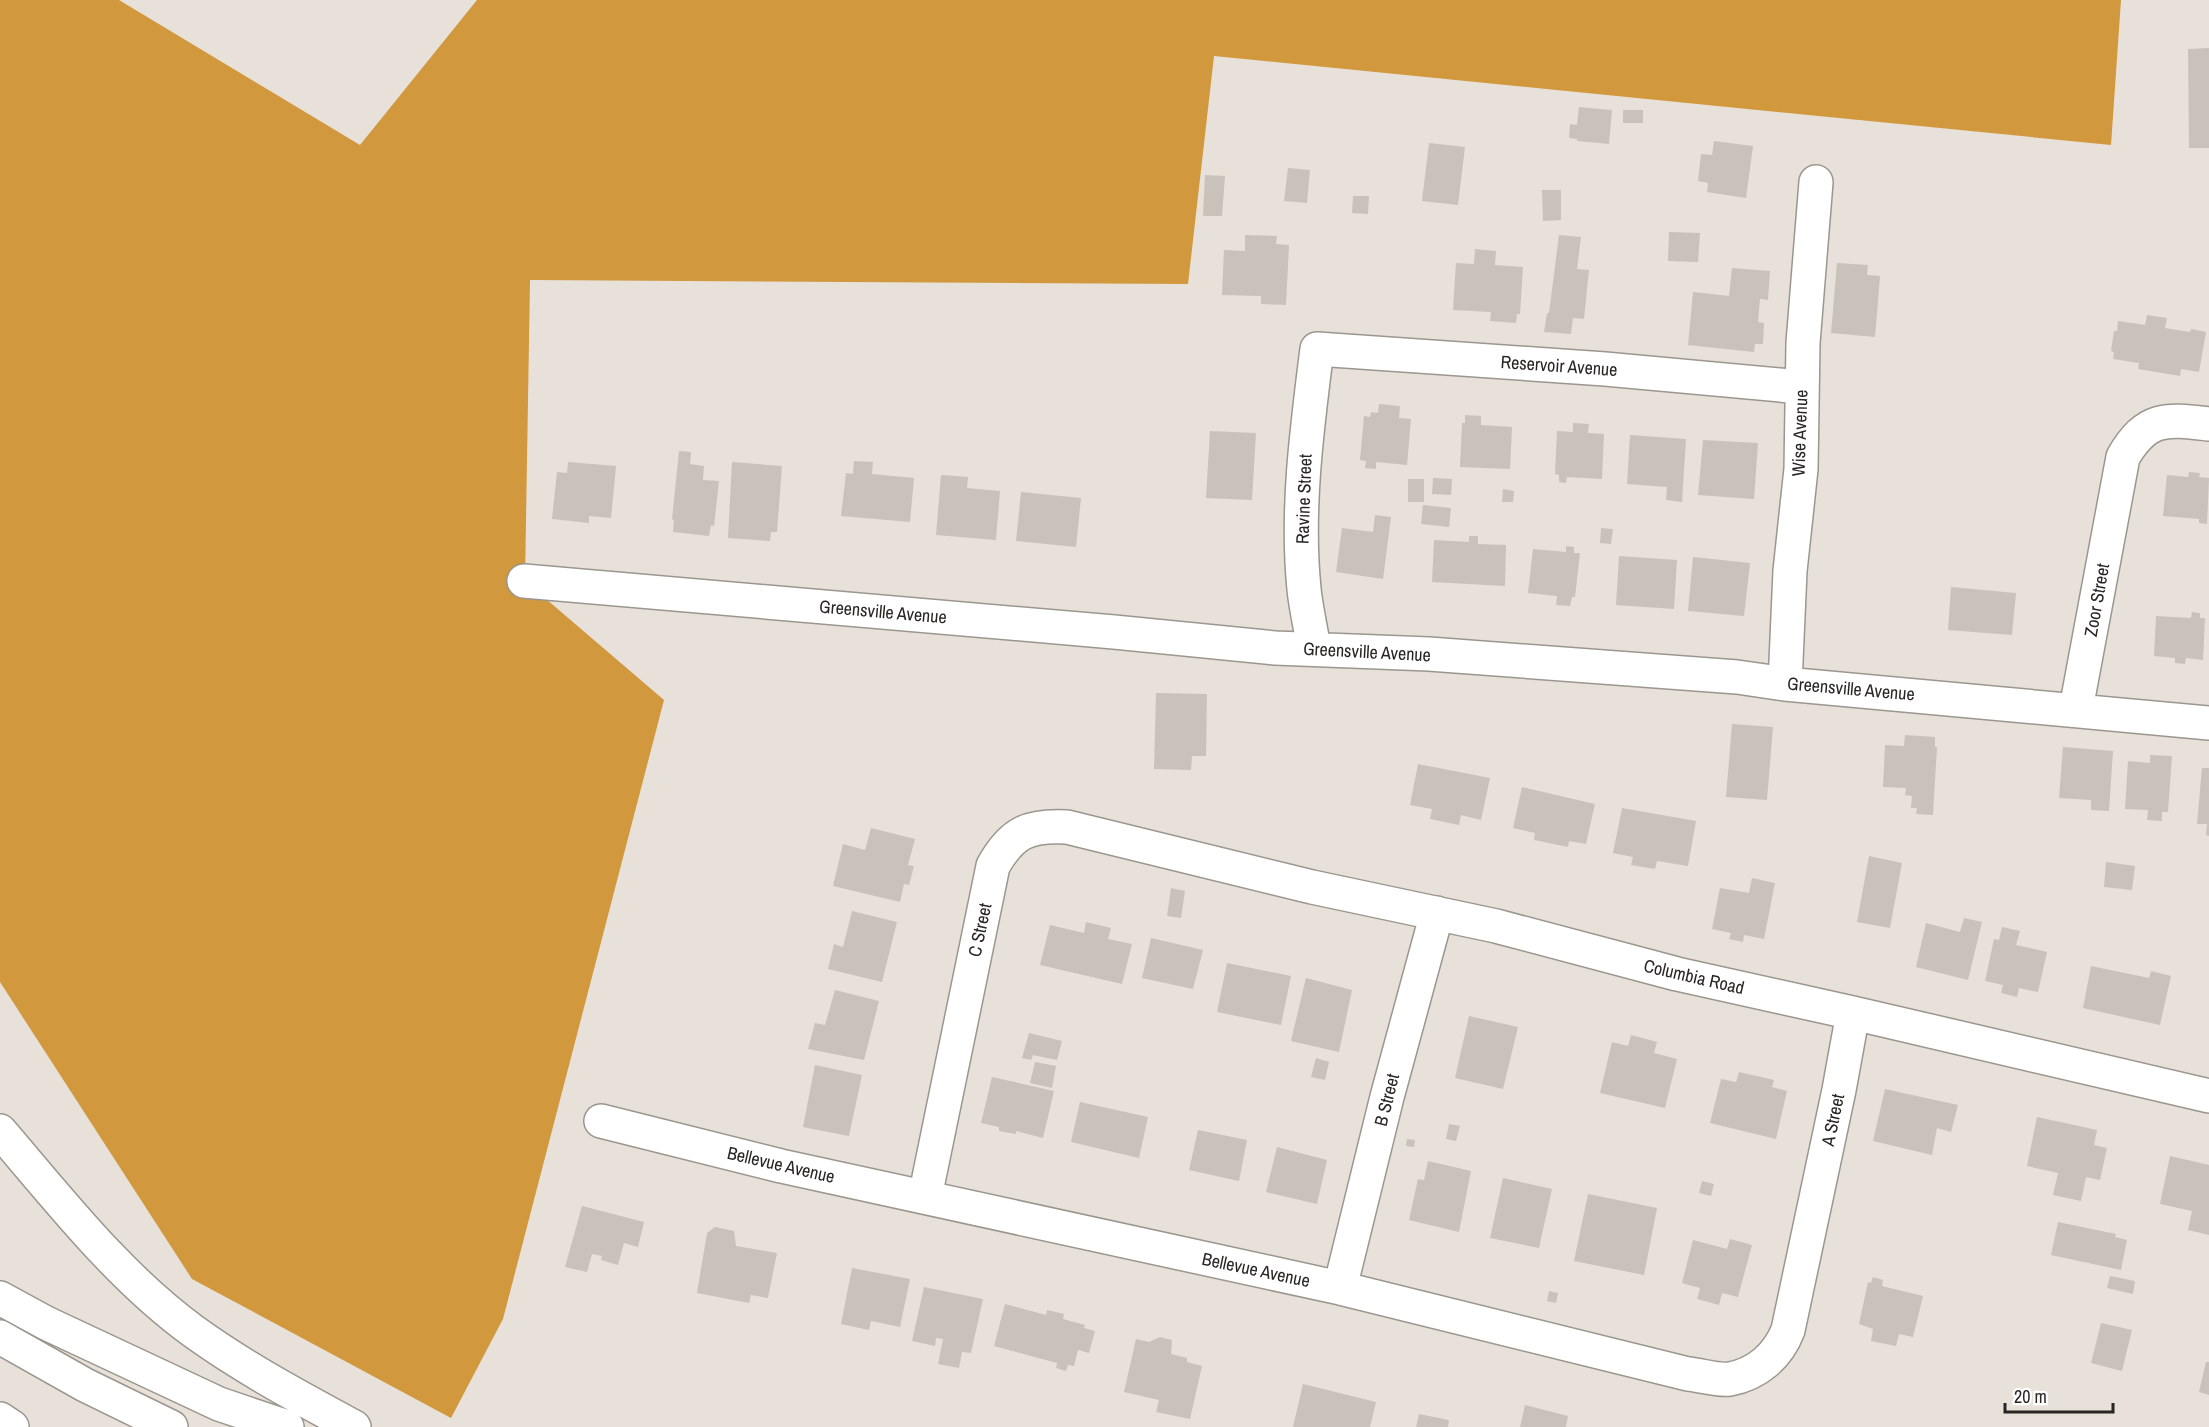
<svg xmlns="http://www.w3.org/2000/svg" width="2209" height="1427" font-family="'Archivo Narrow',sans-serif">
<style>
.forest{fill:#d1983e}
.building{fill:#c8c2ba}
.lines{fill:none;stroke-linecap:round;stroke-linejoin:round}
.minor-casing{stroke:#9b968e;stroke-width:36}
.motorway-casing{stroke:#9b968e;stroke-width:36}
.minor{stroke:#fff;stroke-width:33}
.motorway{stroke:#fff;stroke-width:33}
.labels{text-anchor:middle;stroke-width:4.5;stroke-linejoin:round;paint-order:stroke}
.street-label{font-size:18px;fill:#282522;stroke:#fff}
</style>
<rect width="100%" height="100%" fill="#e7e1d9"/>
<path class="forest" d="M0,0H119L360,145L477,0H2121L2111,145L1214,56L1188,284L530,280L525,581L664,700L503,1319L451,1418L192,1279L0,982Z"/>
<path class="building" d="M2209,48V148H2189L2188,49Z
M1579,107L1612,110L1609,144L1577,141V139L1569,138L1570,124L1577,125Z
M1623,110H1643V123H1623Z
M1714,141L1753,146L1746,198L1707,192L1708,183L1698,181L1701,154L1712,155Z
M1429,143L1465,147L1458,205L1422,201Z
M1288,168L1310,170L1307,203L1284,201Z
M1205,175L1225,176L1222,216H1203Z
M1542,190H1561V220L1543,221Z
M1353,196H1369L1368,214L1352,213Z
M1669,232L1700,233L1698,262L1668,261Z
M1245,235L1277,236L1276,244L1289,245L1286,305L1261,304V296L1222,295L1224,250L1245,251Z
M1559,235L1581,237L1577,269L1589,270L1584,319L1573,318L1571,334L1544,332L1547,313H1549Z
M1475,249L1496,251L1495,265L1523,267L1520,314H1517L1516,323L1490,321L1491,312L1453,310L1456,263L1474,264Z
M1837,263L1868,265L1867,275L1880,276L1875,337L1831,333Z
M1732,268L1770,271L1768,300L1760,299L1758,322L1764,323L1763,344H1755L1754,352L1688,345L1693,292L1729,296Z
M2147,315L2167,318L2165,328L2190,332L2191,329L2206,332L2199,372L2181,369L2180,376L2138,369L2139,363L2113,359L2114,352L2111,351L2114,331H2117L2118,321L2145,325Z
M1379,404L1400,406L1399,418L1411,419L1407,465L1376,462V469L1365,468L1366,461L1360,460L1364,416L1370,417L1371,412L1378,413Z
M1465,415L1481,416V425L1512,427L1510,469L1460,467L1462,423H1465Z
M1573,423L1589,424L1588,433L1604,434L1602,479L1567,477L1566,483L1559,482V475L1555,474L1557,431L1573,432Z
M1210,431L1256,433L1252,500L1206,498Z
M1630,435L1686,439L1682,502L1666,500L1667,487L1627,484Z
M1703,440L1758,443L1754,499L1698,495Z
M679,451L691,452L690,464L704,466L703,480L719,481L714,526L711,525L709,536L673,532L674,520L672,519Z
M854,461L873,462L872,474L914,478L910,522L841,516L846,473L853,474Z
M568,462L616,466L611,518L589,516V523L552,519L557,472L567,473Z
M732,462L782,466L777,532H771L770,541L728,538Z
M2189,472L2200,473L2199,477L2209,478L2207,524L2199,523V519L2163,516L2167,475L2188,477Z
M941,475L968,477L967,488L1000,491L996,540L936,535Z
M1433,478L1452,479L1451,495L1432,494Z
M1408,479H1424V502H1408Z
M1503,489L1514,491L1513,502H1502Z
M1021,492L1081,498L1076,547L1016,541Z
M1423,505L1451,508L1449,527L1421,524Z
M1375,515L1391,517L1383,579L1336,572L1342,528L1373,532Z
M1601,528L1613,529L1611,544L1600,543Z
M1469,536H1478V544L1506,545L1505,586L1432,582L1434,540L1469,542Z
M1566,546L1574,547V553H1580L1575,597H1572L1570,606L1556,605L1557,596L1528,593L1533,549L1566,552Z
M1619,556L1677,560L1674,609L1616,605Z
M1693,557L1750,563L1744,616L1688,611Z
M1951,587L2016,593L2012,635L1948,630Z
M2192,612L2200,613V618H2205L2203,660L2186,658L2185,664L2175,663V658L2154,656L2156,616L2191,618Z
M1156,693L1207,694L1206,756H1192L1191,770L1154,769Z
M1732,724L1773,727L1767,800L1726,797Z
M1905,735L1935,737V747H1937L1933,815L1916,814L1917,808H1911L1912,796L1905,795L1906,788L1883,787L1885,745L1904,746Z
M2063,747L2113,751L2109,811L2091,810V800L2059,798Z
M2150,755L2172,756L2168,812H2162V821L2147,820L2148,810L2125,809L2128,761L2150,763Z
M1418,764L1490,778L1481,820L1461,815L1459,825L1430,819L1432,809L1410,805Z
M2202,768H2209V836L2206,835L2207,824H2197Z
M1522,787L1595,804L1586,844L1569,841L1568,847L1534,840L1535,833L1513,828Z
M1622,808L1696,821L1688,866L1657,861L1655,869L1631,865L1633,857L1613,853Z
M871,828L915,839L908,865L914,866L909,885L904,884L900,902L833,886L843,844L865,850Z
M1869,856L1902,863L1890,928L1857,922Z
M2106,862L2135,866L2132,890L2104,887Z
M1752,878L1775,883L1764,939L1744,935L1743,942L1729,939L1731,933L1712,929L1720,888L1749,893Z
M1171,888L1185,891L1181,918L1167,916Z
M852,911L897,922L882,982L828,969L834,944L843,947Z
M1964,918L1982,922L1968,980L1916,967L1926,923L1960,932Z
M1086,922L1111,928L1108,939L1132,944L1122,984L1040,965L1050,925L1084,933Z
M2002,927L2020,931L2016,945L2047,952L2038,992L2019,988L2017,997L2001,993L2003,985L1985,981L1994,939L1999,940Z
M1151,938L1203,950L1193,989L1142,978Z
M1227,963L1291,976L1281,1025L1217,1012Z
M2091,966L2149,978L2151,971L2171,976L2160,1025L2083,1008Z
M1306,978L1352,990L1339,1052L1291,1041Z
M835,990L879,1001L864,1060L808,1049L815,1023L825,1025Z
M1469,1016L1518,1027L1503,1089L1455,1078Z
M1029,1033L1062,1041L1057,1060L1033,1055L1031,1060L1022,1058Z
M1631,1035L1657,1042L1654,1053L1677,1059L1665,1108L1600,1093L1612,1042L1628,1046Z
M1316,1058L1329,1062L1325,1080L1311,1077Z
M1035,1062L1056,1066L1052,1088L1030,1083Z
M815,1065L862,1075L849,1136L803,1127Z
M1739,1072L1774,1080L1772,1087L1787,1091L1776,1139L1710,1123L1721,1079L1736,1082Z
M992,1077L1054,1091L1043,1138L1016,1131V1134L999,1131V1127L981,1123Z
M1885,1089L1958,1105L1951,1132L1937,1128L1932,1155L1873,1141Z
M1080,1102L1148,1117L1139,1158L1071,1142Z
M2037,1117L2097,1130L2094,1145L2107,1148L2100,1180L2086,1177L2081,1201L2053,1195L2058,1173L2027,1166Z
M1449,1124L1460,1126L1456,1141L1446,1139Z
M1198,1130L1247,1140L1239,1181L1189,1170Z
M1407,1139L1415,1140L1414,1147L1406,1146Z
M1277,1147L1327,1160L1317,1204L1266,1192Z
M2170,1156L2209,1165V1235L2188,1230L2192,1211L2160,1204Z
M1428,1161L1471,1171L1459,1232L1409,1220L1418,1179L1424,1180Z
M1503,1178L1552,1189L1539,1248L1490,1238Z
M1702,1181L1714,1184L1711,1196L1699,1193Z
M1588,1194L1657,1208L1644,1275L1574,1261Z
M582,1206L644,1222L638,1247L624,1243L618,1265L601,1260L602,1256L592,1254L587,1272L565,1267Z
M2058,1222L2116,1234L2115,1237L2127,1240L2121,1270L2051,1255Z
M715,1227L734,1231L736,1246L777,1253L768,1298L751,1295L749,1303L697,1293L707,1233Z
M1730,1239L1752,1245L1738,1297L1722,1293L1719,1305L1697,1299L1700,1288L1682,1283L1693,1240L1727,1249Z
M852,1268L910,1279L900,1327L871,1321L869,1330L841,1324Z
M2110,1276L2135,1281L2133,1294L2107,1288Z
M1873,1277L1883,1280L1882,1286L1923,1296L1913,1337L1899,1334L1896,1346L1871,1341L1873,1329L1859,1324L1868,1282L1871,1283Z
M924,1287L983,1299L971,1353L962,1352L959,1368L938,1364L943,1339L936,1338L935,1346L912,1341Z
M1549,1291L1558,1293L1556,1303L1547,1301Z
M1005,1304L1046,1315L1047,1310L1064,1314L1063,1319L1085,1325L1084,1328L1095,1331L1089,1353L1078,1350L1074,1366L1068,1365L1066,1371L1056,1368L1057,1363L994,1346Z
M2101,1323L2132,1330L2122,1371L2091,1363Z
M1160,1337L1172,1340L1171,1354L1187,1358V1362L1202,1366L1190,1419L1156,1412L1159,1400L1124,1392L1136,1339L1149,1342Z
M2206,1362H2209V1395L2199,1392Z
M1303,1384L1376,1402L1370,1427H1293Z
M1525,1405L1568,1416L1566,1427H1520Z
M1419,1414L1449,1420L1448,1427H1416Z"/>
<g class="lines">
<defs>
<path id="minor" d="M524,581L1114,632L1275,648L1429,654L1737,677L1785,684L2209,723
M1314,649C1311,629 1306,609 1304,589C1296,510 1307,428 1317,349L1605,369L1802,387
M1785,684L1790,571L1801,469L1803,343L1816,182
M2076,709L2123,457C2147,416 2166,419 2209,424
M601,1121L781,1166L1340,1288L1688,1374C1701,1375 1718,1381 1730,1379C1757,1374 1778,1356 1788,1330L1839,1090L1853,1013
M925,1197L993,866C1012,832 1029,825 1067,827L1312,887L1496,926L1677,974L1853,1013L2209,1096
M1340,1288L1387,1097L1437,913"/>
<path id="motorway" d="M0,1131C60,1201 118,1276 193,1331C244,1368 299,1397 354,1427
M0,1298L46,1323L219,1404L287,1427
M0,1337L85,1385L171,1427
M0,1419L12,1427"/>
</defs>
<use href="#minor" class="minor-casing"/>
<use href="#motorway" class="motorway-casing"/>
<use href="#minor" class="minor"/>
<use href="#motorway" class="motorway"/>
</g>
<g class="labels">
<g class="street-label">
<text transform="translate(1559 366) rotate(4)" y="6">Reservoir Avenue</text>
<text transform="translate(1800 433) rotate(-88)" y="6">Wise Avenue</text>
<text transform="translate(1304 499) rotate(-88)" y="6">Ravine Street</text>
<text transform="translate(2097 600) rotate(-80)" y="6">Zoor Street</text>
<text transform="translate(883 612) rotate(5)" y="6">Greensville Avenue</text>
<text transform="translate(1367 652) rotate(3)" y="6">Greensville Avenue</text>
<text transform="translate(1851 689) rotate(5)" y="6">Greensville Avenue</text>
<text transform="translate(980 930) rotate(-78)" y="6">C Street</text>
<text transform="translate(1694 977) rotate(13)" y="6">Columbia Road</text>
<text transform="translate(1387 1100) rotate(-76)" y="6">B Street</text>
<text transform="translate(1833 1120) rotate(-78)" y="6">A Street</text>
<text transform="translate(781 1165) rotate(13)" y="6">Bellevue Avenue</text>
<text transform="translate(1256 1270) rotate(12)" y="6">Bellevue Avenue</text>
</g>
</g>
<path d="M2005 1403v9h108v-9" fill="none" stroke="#282522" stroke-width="3"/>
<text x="2014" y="1403" font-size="18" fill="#282522" stroke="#ffffff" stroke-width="4.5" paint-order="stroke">20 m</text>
</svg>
